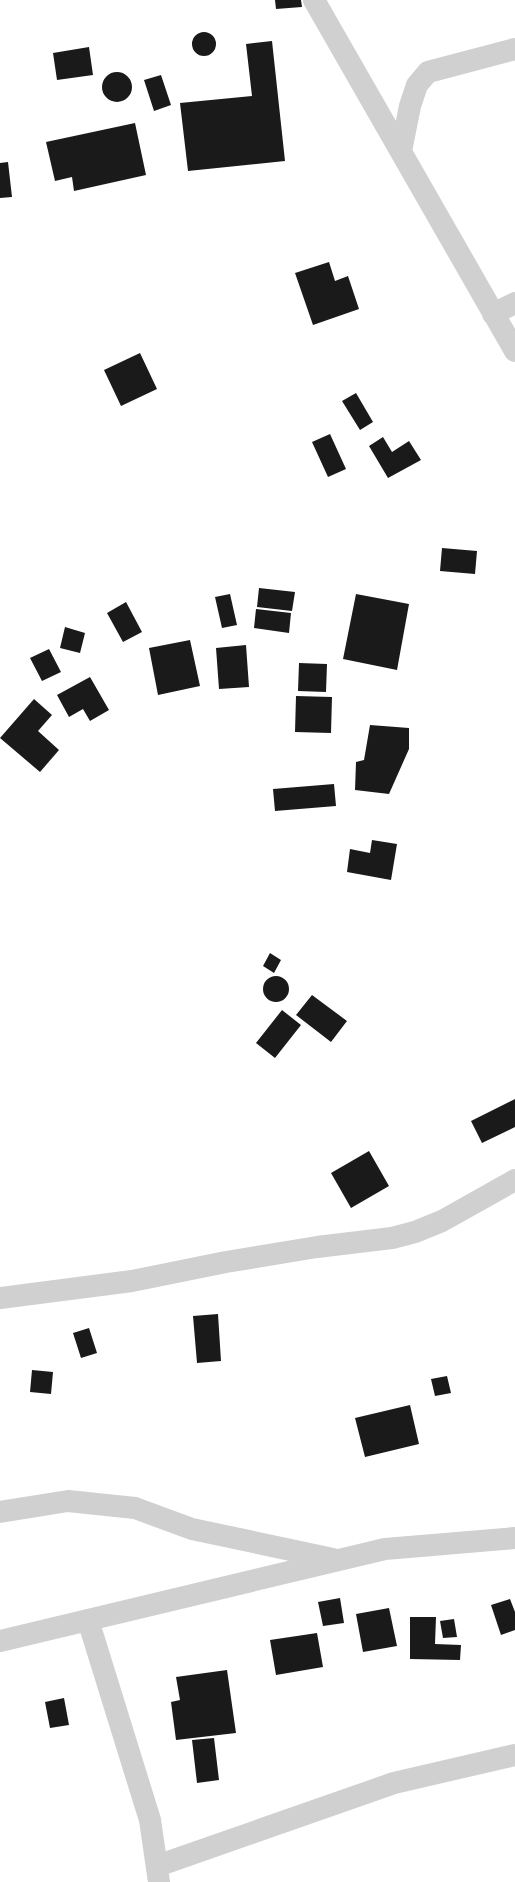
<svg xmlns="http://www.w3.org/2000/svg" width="515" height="1882" font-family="'Titillium Web',sans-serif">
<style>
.building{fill:#1a1a1a}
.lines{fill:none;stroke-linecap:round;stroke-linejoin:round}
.street{stroke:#d0d0d0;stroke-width:22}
</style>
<rect width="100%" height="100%" fill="#fff"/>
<path class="building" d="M275,0H301L302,7L276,9Z
M192 44a12 12 0 1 1 24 0a12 12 0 1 1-24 0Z
M272,41L285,161L188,171L180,103L252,96L246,44Z
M89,47L93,75L57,80L53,53Z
M102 87a15 15 0 1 1 30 0a15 15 0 1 1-30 0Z
M161,75L171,105L154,111L144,80Z
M135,123L146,175L74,191L72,177L55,181L46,142Z
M8,162L12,197L0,198V163Z
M329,262L335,281L348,276L359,309L313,325L295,273Z
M140,353L157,389L121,406L104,370Z
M356,393L373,422L360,430L342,401Z
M330,434L346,469L328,477L312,442Z
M383,437L392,452L409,441L421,460L388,478L369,446Z
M442,548L477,551L475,574L440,571Z
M259,588L295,592L292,611L257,607Z
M230,594L237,625L222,628L215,597Z
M356,594L409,604L397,670L343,659Z
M126,602L142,632L123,642L107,613Z
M256,609L291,613L289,633L254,628Z
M65,627L85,633L80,653L60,648Z
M190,640L200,686L158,695L149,648Z
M246,645L249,687L219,689L216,648Z
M49,649L61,672L42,681L30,658Z
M299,663L327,664L326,692L298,691Z
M90,677L109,710L90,721L83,709L69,717L57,695Z
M296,696L332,697L331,733L295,732Z
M34,699L52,715L38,731L59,750L40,772L0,738Z
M370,725L409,728V749L389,794L355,790L356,762L364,760Z
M334,784L336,806L275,811L273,789Z
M372,840L397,844L391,880L347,872L350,849L370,853Z
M270,953L281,960L274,973L263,966Z
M263 989a13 13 0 1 1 26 0a13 13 0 1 1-26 0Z
M312,995L347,1021L331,1042L296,1015Z
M282,1010L301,1025L275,1058L256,1043Z
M515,1099V1127L482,1143L471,1121Z
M369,1151L389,1186L351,1208L331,1173Z
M218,1314L221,1361L197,1363L193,1316Z
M89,1328L97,1353L81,1358L73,1333Z
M32,1370L53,1372L51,1394L30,1392Z
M447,1376L451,1393L435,1396L431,1379Z
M410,1405L419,1444L365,1457L355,1418Z
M340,1598L344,1623L323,1626L318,1602Z
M510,1599L515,1612V1630L501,1635L491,1605Z
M389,1608L397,1646L363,1652L356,1614Z
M410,1617H436L435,1644L461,1645L460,1660L410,1659Z
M454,1619L457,1637L443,1638L440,1621Z
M317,1633L323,1667L276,1675L270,1640Z
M227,1670L236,1733L176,1740L171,1702L180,1700L176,1677Z
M64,1698L69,1725L50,1728L45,1702Z
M214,1738L219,1780L197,1783L192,1740Z"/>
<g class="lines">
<path class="street" d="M314,0L515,351
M401,151L410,106L417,85L428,72L515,49
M493,314L515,303
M0,1298L132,1281L226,1262L317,1247L392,1238L415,1232L442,1221L515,1180
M0,1512L68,1501L135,1508L192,1529L333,1559
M88,1620L150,1820L159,1882
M0,1641L385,1549L515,1538
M157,1866L394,1783L515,1755"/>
</g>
</svg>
